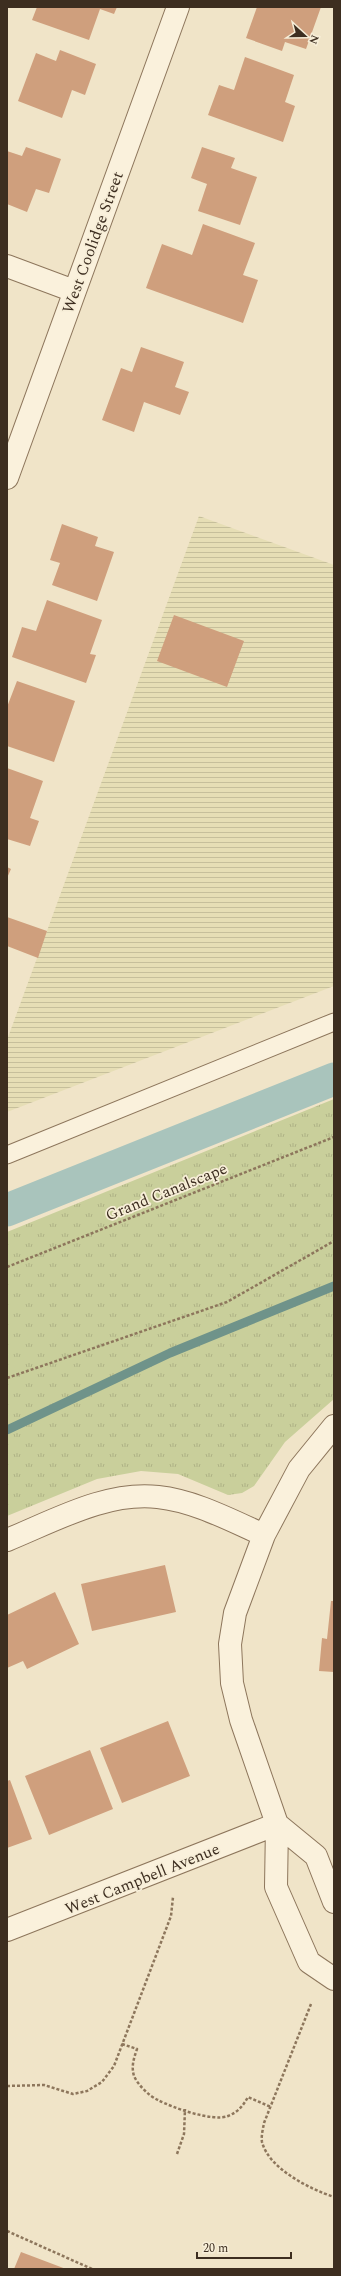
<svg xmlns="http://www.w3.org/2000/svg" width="341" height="2276" font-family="Spectral,serif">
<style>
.farmland{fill:url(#farmland-rules)}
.grass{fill:url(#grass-tufts)}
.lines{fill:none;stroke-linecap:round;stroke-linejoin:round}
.stream{stroke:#6f938a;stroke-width:9}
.canal{stroke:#a9c4bc;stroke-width:33}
.building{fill:#cf9f7d}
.lane-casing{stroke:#8d765c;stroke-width:19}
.street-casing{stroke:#8d765c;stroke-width:24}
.path{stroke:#8d765c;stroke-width:2.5;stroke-dasharray:3 2;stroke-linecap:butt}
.lane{stroke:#faf1dc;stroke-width:17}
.street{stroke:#faf1dc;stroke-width:22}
.labels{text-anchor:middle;stroke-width:3.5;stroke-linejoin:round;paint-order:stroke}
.street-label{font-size:16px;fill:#3d2e20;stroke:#f7eed8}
</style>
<defs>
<pattern id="farmland-rules" width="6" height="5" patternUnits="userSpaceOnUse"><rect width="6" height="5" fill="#e6deb5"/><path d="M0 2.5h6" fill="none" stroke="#c6bf9b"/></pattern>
<pattern id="grass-tufts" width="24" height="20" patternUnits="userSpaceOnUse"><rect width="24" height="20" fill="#c9cf9b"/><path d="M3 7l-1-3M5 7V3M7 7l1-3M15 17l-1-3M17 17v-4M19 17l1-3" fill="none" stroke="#aeb285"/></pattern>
</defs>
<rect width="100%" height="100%" fill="#f0e4c8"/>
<path class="farmland" d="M199,516L334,565V986L7,1112V1040Z"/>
<path class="grass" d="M334,1099V1399L285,1442L254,1486L242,1493L228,1495L178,1474L141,1471L97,1479L7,1516V1232Z"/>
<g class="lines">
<path class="stream" d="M7,1430L170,1353L334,1286"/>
<path class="canal" d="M7,1210L334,1079"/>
</g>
<path class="building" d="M37,7H117L114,14L100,9L89,40L32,20Z
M257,7H321L306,49L285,42L282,51L246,38Z
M60,50L96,64L85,95L72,90L62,118L18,101L36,53L56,61Z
M245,57L294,75L285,102L295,106L283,142L208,115L219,85L234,90Z
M26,147L61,159L49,193L36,189L27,212L7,204V151L22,156Z
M202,147L235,158L231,168L257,177L240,225L198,211L207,184L191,178Z
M203,224L255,243L243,275L258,280L243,323L146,288L162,244L192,255Z
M141,347L184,362L175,387L189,392L180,415L144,402L134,432L102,420L121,368L132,372Z
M62,524L98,537L95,546L114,552L97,601L52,585L60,563L50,560Z
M47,600L102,620L90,654L96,655L86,683L12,657L22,627L36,631Z
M174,615L244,641L227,687L157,661Z
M17,681L75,701L54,762L7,746V707Z
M7,768L43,781L30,818L39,821L30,846L7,839Z
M7,867L11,869L7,878Z
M7,917L47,931L38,958L7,946Z
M165,1565L176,1612L92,1631L81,1584Z
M55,1592L79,1644L27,1669L23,1661L7,1668V1615Z
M331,1601H334V1672L319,1671L322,1638L327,1639Z
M168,1721L190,1776L122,1803L100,1748Z
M90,1750L113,1809L49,1835L25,1776Z
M10,1780L32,1839L7,1848V1781Z
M21,2252L66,2269H14Z"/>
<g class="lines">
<defs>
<path id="lane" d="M7,1155L334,1022"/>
<path id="street" d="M7,266L74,291
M7,478L178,7
M334,1426L299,1469L264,1535L235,1613L230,1644L232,1683L241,1720L277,1824L276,1887L309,1962L334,1979
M7,1540C54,1521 106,1491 158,1497C195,1501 230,1520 264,1535
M277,1824L316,1856L334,1902
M7,1930L277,1824"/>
</defs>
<use href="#lane" class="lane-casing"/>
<use href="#street" class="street-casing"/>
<path class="path" d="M7,1267L334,1137
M7,1378L227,1302L334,1241
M311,2004L264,2123C263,2129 261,2136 262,2142C269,2169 310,2189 334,2197
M122,2044L137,2049C134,2058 131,2066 134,2076C138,2085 149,2096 158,2100C173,2108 213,2122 228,2116C238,2112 243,2106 248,2097L271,2107
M7,2086L44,2085L73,2094L87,2091L102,2082L114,2066L171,1916L173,1897
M177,2154L184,2134L185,2109
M7,2231L92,2269"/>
<use href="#lane" class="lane"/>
<use href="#street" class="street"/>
</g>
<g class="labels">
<g class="street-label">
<text transform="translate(92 242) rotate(-70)" y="6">West Coolidge Street</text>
<text transform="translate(166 1191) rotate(-22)" y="6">Grand Canalscape</text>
<text transform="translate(142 1878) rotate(-22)" y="6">West Campbell Avenue</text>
</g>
</g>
<rect width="341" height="2276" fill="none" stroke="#3d2e20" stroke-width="16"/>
<g transform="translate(305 36) rotate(111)" stroke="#f7eed8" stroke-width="3" paint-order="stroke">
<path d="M0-3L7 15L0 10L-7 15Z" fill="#3d2e20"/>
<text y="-6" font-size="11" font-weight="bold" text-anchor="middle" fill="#3d2e20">N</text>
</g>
<path d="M197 2252v6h94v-6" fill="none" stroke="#3d2e20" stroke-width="2"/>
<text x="203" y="2252" font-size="12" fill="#3d2e20" stroke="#f7eed8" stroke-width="3" paint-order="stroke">20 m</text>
</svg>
